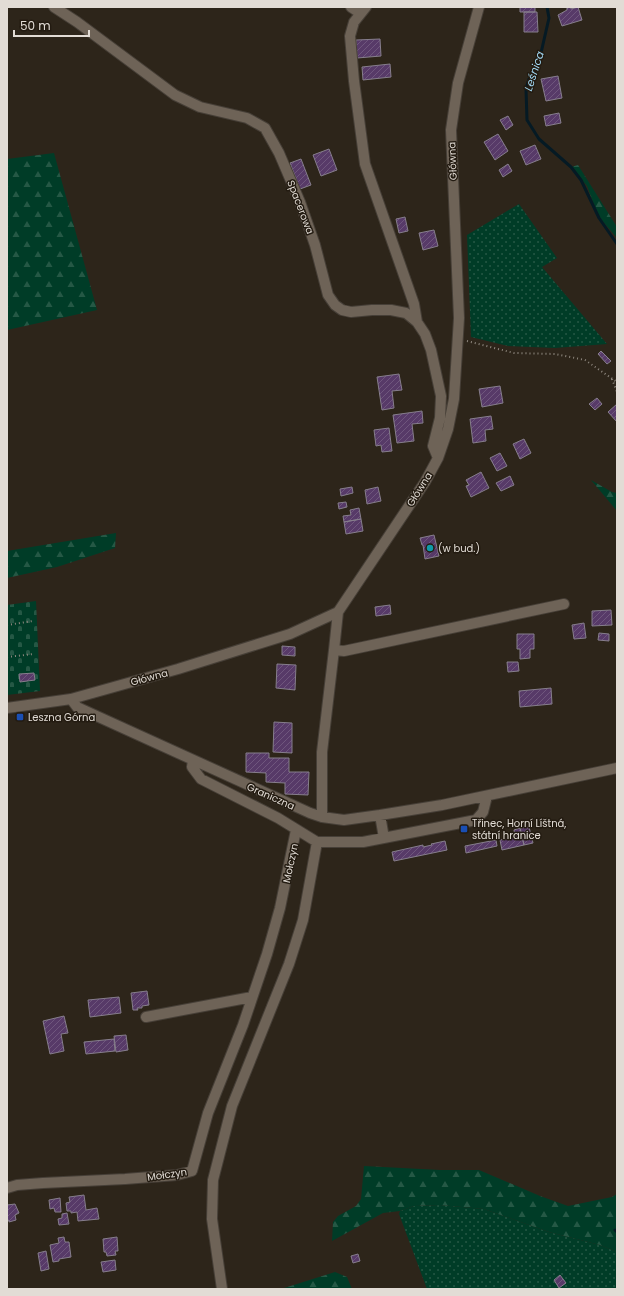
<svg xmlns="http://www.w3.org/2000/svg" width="624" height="1296" font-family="Poppins,sans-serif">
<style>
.grass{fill:url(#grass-dots)}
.forest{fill:url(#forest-firs)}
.cemetery{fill:url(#cemetery-stones)}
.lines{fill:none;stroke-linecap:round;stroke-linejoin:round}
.stream{stroke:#051a24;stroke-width:3}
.building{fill:url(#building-hatch);stroke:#867e8c}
.minor-casing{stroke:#463f37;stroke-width:12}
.path{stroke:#8f887f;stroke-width:2;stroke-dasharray:1 3;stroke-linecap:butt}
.minor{stroke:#6e6357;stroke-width:10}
.culture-dot{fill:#0f9aa8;stroke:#231b11;stroke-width:1.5}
.transit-dot{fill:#1a4fb4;stroke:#231b11;stroke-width:1.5}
.labels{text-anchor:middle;stroke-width:3;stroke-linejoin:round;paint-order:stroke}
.street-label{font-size:10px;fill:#e2dcd5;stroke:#231b11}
.poi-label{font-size:10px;fill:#e2dcd5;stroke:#231b11;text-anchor:start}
.water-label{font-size:11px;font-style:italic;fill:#a3daf5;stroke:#231b11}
</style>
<defs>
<pattern id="grass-dots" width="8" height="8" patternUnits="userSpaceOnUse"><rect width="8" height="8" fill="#003c27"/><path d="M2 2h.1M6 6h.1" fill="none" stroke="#255845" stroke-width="1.8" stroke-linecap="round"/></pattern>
<pattern id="forest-firs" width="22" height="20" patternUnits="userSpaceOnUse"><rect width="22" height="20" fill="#003c27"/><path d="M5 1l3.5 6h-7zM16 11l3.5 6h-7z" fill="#255845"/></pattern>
<pattern id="cemetery-stones" width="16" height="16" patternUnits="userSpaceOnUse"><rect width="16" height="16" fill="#003c27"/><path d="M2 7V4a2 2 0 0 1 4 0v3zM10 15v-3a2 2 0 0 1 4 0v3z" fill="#255845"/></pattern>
<pattern id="building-hatch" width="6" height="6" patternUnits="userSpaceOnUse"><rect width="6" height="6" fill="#573a68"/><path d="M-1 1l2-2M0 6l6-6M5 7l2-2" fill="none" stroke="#6f567d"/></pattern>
</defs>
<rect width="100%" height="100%" fill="#2d251a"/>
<path class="grass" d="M519,204L557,258L542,267L607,344L555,348L508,346L471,337L467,235Z
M440,1205L484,1209L549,1232L600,1245L617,1252V1289H427L399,1214L400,1211L414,1206Z"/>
<path class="forest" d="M54,153L97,310L7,330V159Z
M578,165L617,227V238L598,216L587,186L571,167Z
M591,480L612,492L617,493V511Z
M116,533L115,548L57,567L7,578V551Z
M364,1166L440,1170H479L540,1196L568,1206L612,1197L617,1194V1252L600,1245L549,1232L484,1209L440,1205L414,1206L400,1211L383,1213L332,1241L333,1222L338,1216L356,1206L361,1199Z
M335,1272L347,1277L352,1289H281Z"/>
<path class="cemetery" d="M36,601L40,691L7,695V605Z"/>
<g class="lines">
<path class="stream" d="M547,7L549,18L538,66L529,79L526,89L527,120L539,139L571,167L581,180L599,218L617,244
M615,1230L617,1232"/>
</g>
<path class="building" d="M520,7H535V12H520Z
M571,7V9L578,7L582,20L562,26L558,15L567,10V8Z
M524,12H537L538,32H524Z
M380,39L381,56L357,58L356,40Z
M390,64L391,77L363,80L362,67Z
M558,76L562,98L546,101L541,79Z
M559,113L561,123L546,126L544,116Z
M508,116L513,125L506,130L500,120Z
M498,134L508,151L495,160L484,142Z
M535,145L541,159L526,165L520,151Z
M329,149L337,170L321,176L313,155Z
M301,159L311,185L300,189L290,163Z
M508,164L512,171L503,177L499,170Z
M405,217L408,231L399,233L396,219Z
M434,230L438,246L423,250L419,233Z
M601,351L611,361L607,364L598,354Z
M399,374L402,390L392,391L394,408L382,410L377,377Z
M500,386L503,403L482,407L479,389Z
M597,398L602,404L595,410L589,404Z
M617,404V422L608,412Z
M422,411L423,423L412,424L414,441L397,443L393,415Z
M491,416L493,429L485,430L486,441L473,443L470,419Z
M389,428L392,451L382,452L381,445L376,446L374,430Z
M524,439L531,453L520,459L513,444Z
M500,453L507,466L497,471L490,458Z
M481,472L489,488L471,497L466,486L469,485L466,480Z
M510,476L514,485L501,491L496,483Z
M352,487L353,493L341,496L340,489Z
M378,487L381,501L367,504L365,490Z
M346,502L347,507L339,509L338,503Z
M359,508L361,519L344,522L343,516L351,515L350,510Z
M361,519L363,531L346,534L344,522Z
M434,535L439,556L425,559L423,545H422L420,538Z
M390,605L391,614L376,616L375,607Z
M611,610L612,625L592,626V611Z
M584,623L586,638L574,639L572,625Z
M599,633L609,634V641L598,640Z
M517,634H534V649H530V658L520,659V649H517Z
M282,646L295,647V656L282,655Z
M507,662H518L519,671L508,672Z
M277,664L296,665L295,690L276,688Z
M34,673L35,680L20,682L19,674Z
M551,688L552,704L520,707L519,691Z
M274,722L292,723V753L273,752Z
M246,753H269V758H289V772H309L308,795L285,794V783L266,782V773L246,772Z
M529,827L533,843L524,845L520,828Z
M520,828L524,845L502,850L500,840L515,837L514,830Z
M496,840L497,846L466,853L465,846Z
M445,841L447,850L394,861L392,852L423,845V847L432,845L431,844Z
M147,991L149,1005L142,1006V1008H137L138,1010H133L131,993Z
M119,997L121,1013L90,1017L88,1000Z
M64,1016L68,1033L61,1034L64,1051L50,1054L43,1021Z
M126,1035L128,1050L116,1052L114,1036Z
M114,1039L115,1051L86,1054L84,1042Z
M84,1195L86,1210L97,1208L99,1219L78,1221L77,1212L71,1213V1211H67L66,1203L70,1202L69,1197Z
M60,1198L61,1212H55L54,1208L50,1209L49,1200Z
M15,1204L19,1213L15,1215L16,1220L9,1222V1220L7,1221V1205Z
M67,1213L69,1224L59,1225L58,1219L62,1218V1214Z
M64,1237L65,1242H69L71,1257L59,1259V1261L53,1262L50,1245L59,1243L58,1238Z
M117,1237L118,1251H115L116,1255L107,1256L106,1252H104L103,1239Z
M46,1251L49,1269L41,1271L38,1253Z
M358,1254L360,1261L353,1263L351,1256Z
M115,1260L116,1270L103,1272L101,1262Z
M560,1275L566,1283L559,1288L554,1280Z"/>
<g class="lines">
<defs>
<path id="minor" d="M54,7L77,22L175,95L200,107L247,118L265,128L279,153L300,202L315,245L328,295L335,305L342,310L351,312L372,310H391L406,313L417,322L425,334L431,350L441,396L440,418L433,446L438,458
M351,7L360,13
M366,7L354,22L350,36L354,81L365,164L414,304L417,322
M334,650L344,651L564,604
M71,699L77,707L90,713L310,813L322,817L344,820L380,815L442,805L617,768
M7,708L71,699L178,669L290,634L338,612L425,482L438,458L448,429L454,399L459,318L451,130L458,83L479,7
M193,760L192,767L201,779L278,818L317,842H363L476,820L483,812L487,796
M380,815L384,838
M322,817V752L334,650L338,612
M146,1017L252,997
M7,1188L17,1185L43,1183L125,1179L177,1175L192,1171L208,1113L243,1025L267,954L280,908L296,830
M222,1289L212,1219L213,1180L232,1106L289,964L303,920L317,842"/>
</defs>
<use href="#minor" class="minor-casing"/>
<path class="path" d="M467,341L514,353L555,354L585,360L617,382
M612,379L617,392
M7,625L33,621
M7,657L34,654"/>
<use href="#minor" class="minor"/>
</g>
<circle class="culture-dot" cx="430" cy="548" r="4"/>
<g class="transit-dot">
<rect x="16" y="713" width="8" height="8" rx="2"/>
<rect x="460" y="825" width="8" height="8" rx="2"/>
</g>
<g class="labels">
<g class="street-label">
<text transform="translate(452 161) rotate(-92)" y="4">Główna</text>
<text transform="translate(301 207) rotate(69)" y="4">Spacerowa</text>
<text transform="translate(419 489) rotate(-58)" y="4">Główna</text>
<text transform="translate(149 677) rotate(-15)" y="4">Główna</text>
<text transform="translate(271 796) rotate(24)" y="4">Graniczna</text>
<text transform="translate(290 863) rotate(-78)" y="4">Mołczyn</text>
<text transform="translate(167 1174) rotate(-8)" y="4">Mołczyn</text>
</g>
<g class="poi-label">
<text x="438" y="552">(w bud.)</text>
<text x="28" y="721">Leszna Górna</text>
<text x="472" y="827">Třinec, Horní Líštná,<tspan x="472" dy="12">státní hranice</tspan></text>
</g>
<g class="water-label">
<text transform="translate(534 71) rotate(-72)" y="4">Leśnica</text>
</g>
</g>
<rect width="624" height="1296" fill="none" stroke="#e2dcd5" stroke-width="16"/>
<path d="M14 30v6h75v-6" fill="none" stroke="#e2dcd5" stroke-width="2"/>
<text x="20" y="30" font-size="12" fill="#e2dcd5" stroke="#231b11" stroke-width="3" paint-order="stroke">50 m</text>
</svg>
